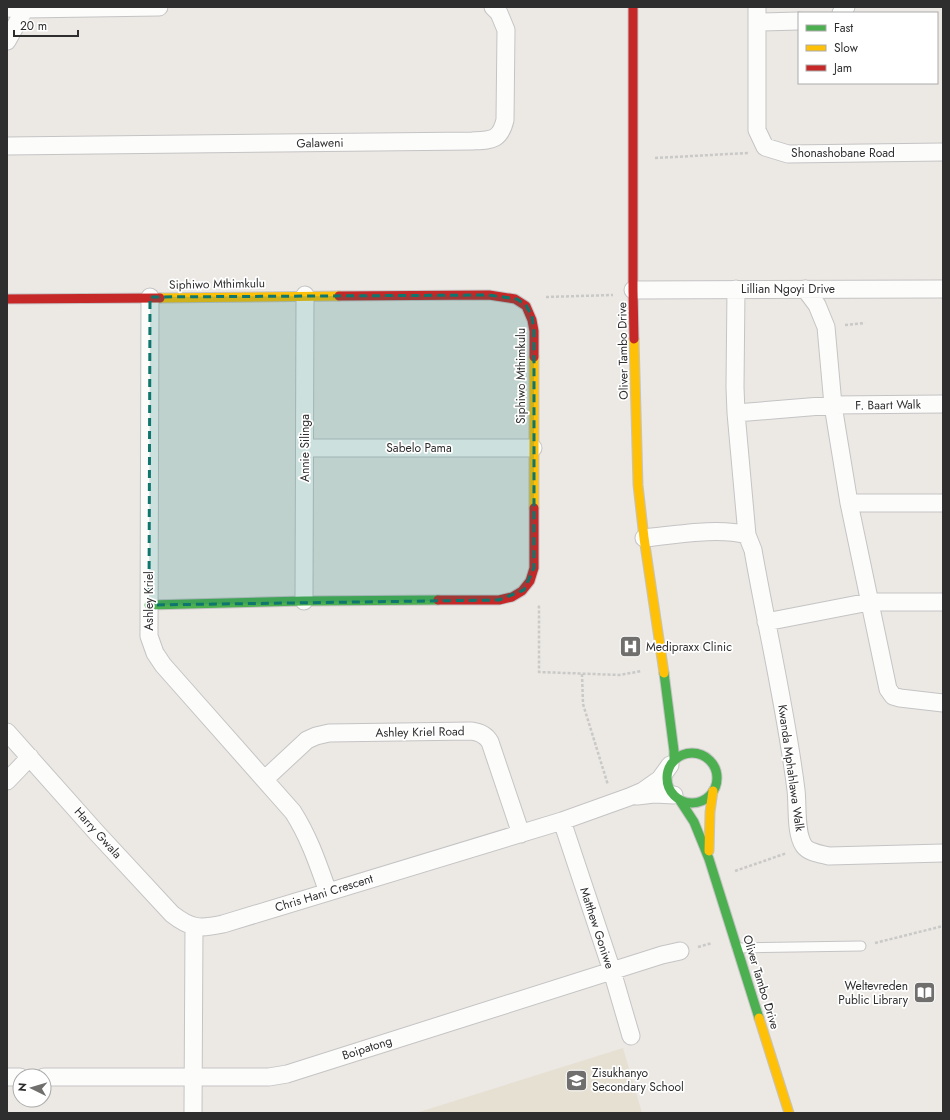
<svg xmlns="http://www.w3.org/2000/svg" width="950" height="1120" font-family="Jost,sans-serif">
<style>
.education{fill:#e6e0d3}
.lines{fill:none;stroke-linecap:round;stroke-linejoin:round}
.lane-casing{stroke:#c5c4c5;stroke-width:11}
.street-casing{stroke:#c5c4c5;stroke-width:19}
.fast-casing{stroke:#c5c4c5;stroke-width:11}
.slow-casing{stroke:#c5c4c5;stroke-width:11}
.jam-casing{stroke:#c5c4c5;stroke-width:11}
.path{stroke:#c9c9c8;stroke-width:2.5;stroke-dasharray:3 2;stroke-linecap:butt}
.lane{stroke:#fcfcfb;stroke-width:9}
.street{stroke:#fcfcfb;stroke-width:17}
.fast{stroke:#4caf50;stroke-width:9}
.slow{stroke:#ffc107;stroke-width:9}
.jam{stroke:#c62828;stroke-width:9}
.marked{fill:#0f766e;fill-opacity:0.2;stroke:#0f766e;stroke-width:3;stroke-dasharray:8 5;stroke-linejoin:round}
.labels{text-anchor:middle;stroke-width:3.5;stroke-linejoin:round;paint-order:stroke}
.street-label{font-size:12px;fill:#2e2e2e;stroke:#fff}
.poi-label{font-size:12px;fill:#2e2e2e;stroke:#fff;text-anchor:start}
</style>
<rect width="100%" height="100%" fill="#ece8e4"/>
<path class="education" d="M623,1048L642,1113H416Z"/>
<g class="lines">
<defs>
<path id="lane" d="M737,948L861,946"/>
<path id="street" d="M757,7V130L765,147L788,154L943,152
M7,8L25,9L159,7
M841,13L846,7
M757,22L799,21
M7,41L26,7
M7,146L472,141C491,140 500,141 505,120L506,30L499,13L493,7
M736,289L735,387L736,413
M805,289L817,305L826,327L833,405L837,430L849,503L888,689L893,696L900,698L943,703
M633,290L943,289
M150,297L149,636L155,653L163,665L293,812C309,837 318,864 328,892
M305,448H533
M849,503H943
M747,535L736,413L833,405L943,404
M644,538C675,535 718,527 747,535L753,550C767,630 786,709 796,790C798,806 795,833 804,846C809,853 822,854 829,856L943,853
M304,601L305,295
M766,622L869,602H943
M7,732L96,832L172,914C191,929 200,929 223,924L562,821L629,797L643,791L660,779L670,765
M265,779L307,740L316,736L329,733L471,731C480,732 486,735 490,742L521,834
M7,781L30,757
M637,796L654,794L674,795
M562,821L612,971L631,1036
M7,1077H20
M44,1077H269L287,1074L662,955L680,951
M193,1113L194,927"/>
<path id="fast" d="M149,605L304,601L438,600
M664,673L674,751V761
M667 778a25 25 0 1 1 50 0a25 25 0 1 1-50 0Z
M679,799L694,822L709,859L759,1018"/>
<path id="slow" d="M160,298L339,296
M634,339L638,485L644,538L664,673
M534,508V357
M709,851L710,812L713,791
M759,1018L789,1113"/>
<path id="jam" d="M633,7V290L634,339
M339,296L489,295L515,299L526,306L532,320L534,331V357
M7,299L160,298
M438,600H499L512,597L522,591L530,581L534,568V508"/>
</defs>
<use href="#lane" class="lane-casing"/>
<use href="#street" class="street-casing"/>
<use href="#fast" class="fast-casing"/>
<use href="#slow" class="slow-casing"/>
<use href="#jam" class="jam-casing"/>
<path class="path" d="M655,158L748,153
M546,297L613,295
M845,325L865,323
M538,606L539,607V672L619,675L642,671
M582,674L583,704L608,785
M735,871L787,853
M875,943L943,926
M698,947L712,943"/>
<use href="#lane" class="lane"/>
<use href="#street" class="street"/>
<use href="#fast" class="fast"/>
<use href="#slow" class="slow"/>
<use href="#jam" class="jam"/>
</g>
<path class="marked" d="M489,295L517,299L526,305L532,316L534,331V568L524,590L499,600L149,605L150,297Z"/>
<defs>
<symbol id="hospital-square" viewBox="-11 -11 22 22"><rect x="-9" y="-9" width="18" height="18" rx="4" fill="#706f6e" stroke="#fff"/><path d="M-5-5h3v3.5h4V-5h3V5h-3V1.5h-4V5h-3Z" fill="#fff"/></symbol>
<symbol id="library-square" viewBox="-11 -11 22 22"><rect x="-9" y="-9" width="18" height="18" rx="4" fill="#706f6e" stroke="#fff"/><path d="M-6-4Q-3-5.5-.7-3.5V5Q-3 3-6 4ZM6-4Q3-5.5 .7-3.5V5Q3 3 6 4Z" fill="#fff"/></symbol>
<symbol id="school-square" viewBox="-11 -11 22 22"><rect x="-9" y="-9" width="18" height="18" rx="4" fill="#706f6e" stroke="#fff"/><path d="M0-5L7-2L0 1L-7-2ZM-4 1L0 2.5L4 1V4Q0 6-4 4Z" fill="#fff"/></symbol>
</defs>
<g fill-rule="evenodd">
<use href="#hospital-square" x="618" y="634" width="25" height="25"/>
<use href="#library-square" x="912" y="980" width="25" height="25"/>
<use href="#school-square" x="564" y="1068" width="25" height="25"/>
</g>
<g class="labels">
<g class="street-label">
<text transform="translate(320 143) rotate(-1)" y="4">Galaweni</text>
<text x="843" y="157">Shonashobane Road</text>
<text transform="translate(217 284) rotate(-1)" y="4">Siphiwo Mthimkulu</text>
<text x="788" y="293">Lillian Ngoyi Drive</text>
<text transform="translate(623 351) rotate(-91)" y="4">Oliver Tambo Drive</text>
<text transform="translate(521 376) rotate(-90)" y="4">Siphiwo Mthimkulu</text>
<text transform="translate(888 405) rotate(-1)" y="4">F. Baart Walk</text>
<text transform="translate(305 448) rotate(-90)" y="4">Annie Silinga</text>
<text x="419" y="452">Sabelo Pama</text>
<text transform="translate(149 601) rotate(-90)" y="4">Ashley Kriel</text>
<text transform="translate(420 732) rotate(-1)" y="4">Ashley Kriel Road</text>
<text transform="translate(791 768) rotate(82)" y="4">Kwanda Mphahlawa Walk</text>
<text transform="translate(98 833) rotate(48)" y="4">Harry Gwala</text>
<text transform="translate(324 893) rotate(-17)" y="4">Chris Hani Crescent</text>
<text transform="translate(597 928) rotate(72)" y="4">Matthew Goniwe</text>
<text transform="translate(761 982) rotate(73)" y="4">Oliver Tambo Drive</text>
<text transform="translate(367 1048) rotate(-18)" y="4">Boipatong</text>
</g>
<g class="poi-label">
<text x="646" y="651">Medipraxx Clinic</text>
<text x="908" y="990" text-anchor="end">Weltevreden<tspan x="908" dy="14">Public Library</tspan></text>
<text x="592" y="1077">Zisukhanyo<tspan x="592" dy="14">Secondary School</tspan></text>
</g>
</g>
<rect width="950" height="1120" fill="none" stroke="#2e2e2e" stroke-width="16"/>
<rect x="798" y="12" width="140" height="72" fill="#ffffff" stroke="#ababab"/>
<rect x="806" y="25" width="20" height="6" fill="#4caf50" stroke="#ababab"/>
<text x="834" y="32" font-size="12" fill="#2e2e2e">Fast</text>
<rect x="806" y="45" width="20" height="6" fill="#ffc107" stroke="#ababab"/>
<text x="834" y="52" font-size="12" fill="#2e2e2e">Slow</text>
<rect x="806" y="65" width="20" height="6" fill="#c62828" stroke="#ababab"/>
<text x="834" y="72" font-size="12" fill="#2e2e2e">Jam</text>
<g transform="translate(32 1088) rotate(275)"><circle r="19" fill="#ffffff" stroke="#ababab"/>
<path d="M0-3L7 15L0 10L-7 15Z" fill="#706f6e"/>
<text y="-6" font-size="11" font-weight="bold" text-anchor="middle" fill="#2e2e2e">N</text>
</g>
<path d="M14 30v6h64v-6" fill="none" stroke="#2e2e2e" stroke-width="2"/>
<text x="20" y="30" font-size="12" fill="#2e2e2e" stroke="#ffffff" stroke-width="3" paint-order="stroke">20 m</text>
</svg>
